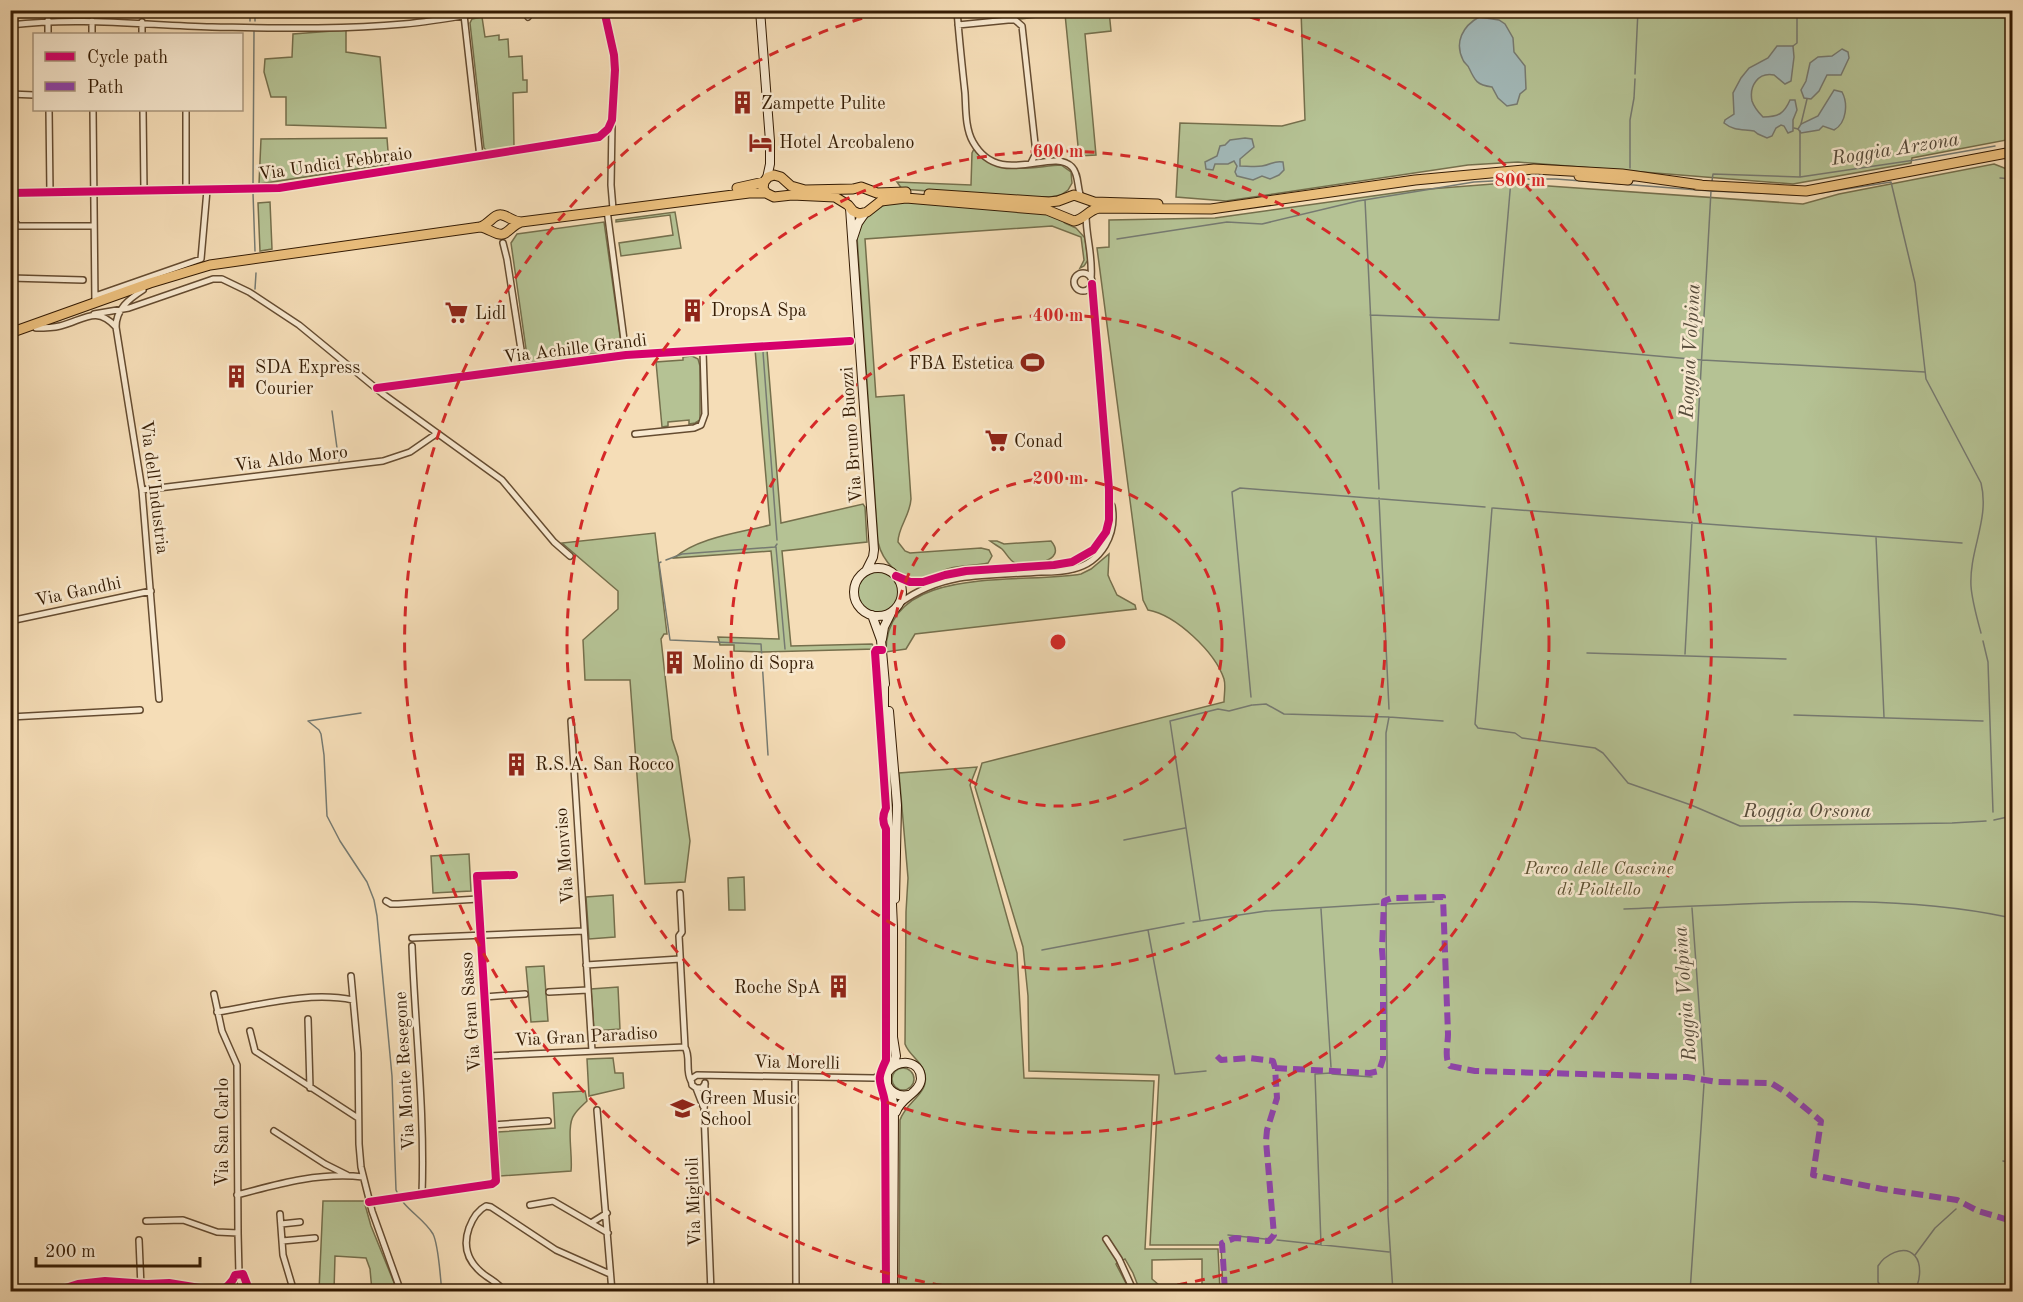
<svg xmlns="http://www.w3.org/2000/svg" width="2023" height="1302" font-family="'Old Standard TT',serif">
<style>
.green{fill:#b5c294;stroke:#756f4c;stroke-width:1.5}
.water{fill:#a2b9b9;stroke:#767a71;stroke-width:1.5}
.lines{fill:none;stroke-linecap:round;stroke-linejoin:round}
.stream{stroke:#767a71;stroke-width:1.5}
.street-casing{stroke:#654c31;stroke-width:8}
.secondary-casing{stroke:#351c04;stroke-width:10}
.primary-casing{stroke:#351c04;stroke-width:11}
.street{stroke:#f8e9d0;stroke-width:5}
.secondary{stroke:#f8e9d0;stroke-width:8}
.primary{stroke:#eabe7c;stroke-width:9}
.quiet{stroke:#8e44ad;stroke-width:6;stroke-dasharray:12 6;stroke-linecap:butt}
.cycleway-casing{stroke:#f8e9d0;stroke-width:11}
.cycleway{stroke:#d6006c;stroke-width:8}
.ring{fill:none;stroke:#d62828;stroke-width:3;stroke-dasharray:10 8}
.labels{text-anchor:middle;stroke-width:5;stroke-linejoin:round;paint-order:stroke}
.poi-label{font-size:18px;fill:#351c04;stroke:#f8e9d0;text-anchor:start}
.street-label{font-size:18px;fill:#351c04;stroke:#f8e9d0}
.park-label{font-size:18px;font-style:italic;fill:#5b4e2f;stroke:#f8e9d0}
.water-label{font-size:20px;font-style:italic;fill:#564b3a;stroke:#f8e9d0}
.centre{fill:#d62828;stroke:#f8e9d0;stroke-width:3}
.ring-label{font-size:18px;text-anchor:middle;font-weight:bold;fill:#d62828;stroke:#f8e9d0;stroke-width:5;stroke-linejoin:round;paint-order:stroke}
</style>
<rect width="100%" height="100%" fill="#f5ddb7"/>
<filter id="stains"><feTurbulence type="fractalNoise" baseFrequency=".00333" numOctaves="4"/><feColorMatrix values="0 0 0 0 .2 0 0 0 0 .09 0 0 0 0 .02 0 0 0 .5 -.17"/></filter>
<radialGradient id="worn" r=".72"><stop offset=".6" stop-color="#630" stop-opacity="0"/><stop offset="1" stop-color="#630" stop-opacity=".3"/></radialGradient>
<path class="green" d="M997,11H1109L1111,31L1085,34L1096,155L1079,156L1065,14L1020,19L1013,17L998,18Z
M1301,11H2006L2012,91V139L1912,158L1911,163L1793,184L1518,162L1468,165L1226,201L1176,197L1180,123L1282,126L1305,120Z
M482,17L485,37L499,35V40L508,39L509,57L522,56L523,80H527V92L513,93L514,147L487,151L484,148L470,23L472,19Z
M346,30V52L380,57L386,128L286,125V97H271L264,72L265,59L292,57L293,34Z
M387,138L389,164L259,184L261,139Z
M974,149C1000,177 1028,167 1061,165L1071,172L1072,183L1068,190L1061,195L1050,197L994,196L902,189L897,182L971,185L972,153Z
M1994,164L2012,171V1291H1223L1221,1245H1150L1159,1075L1029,1071L1028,996L1023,947L975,787L982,763L998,759L1224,702C1224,695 1226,686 1224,679C1215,652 1176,615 1148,610L1143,600L1097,248L1109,247V220L1215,218L1416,190L1506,183L1803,204L1839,194Z
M894,201L1049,213L1057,216L1065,223L1076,228L1085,238L1088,260L1084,266L1080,268L1084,260L1081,237L1052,226L865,239L876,397L904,395L911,499C910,516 898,527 898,542L905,551L910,553L981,548L989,550L992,556L988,563C976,566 963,565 951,568C941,570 931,578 920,579C900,582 882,560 878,542L857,237C861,217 877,207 894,201Z
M270,202L272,249L260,251L258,203Z
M675,212L681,248L621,256L619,243L673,235L670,215L616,222V220Z
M604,222L622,350L528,363L511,243L517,234Z
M755,349L767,350L781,523L863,504L865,507L867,542L782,551L791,646L872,644L875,649L763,652L734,651V645H720L718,637L779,639L771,551L674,558C699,537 739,533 770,525Z
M692,356L698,359L700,366V420L695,423L689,424V420L668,422V426L662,427L656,362L683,360V357Z
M655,533L667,634H664L661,639L672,739L678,757L690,841L685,882L645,884L630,680H585L583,640L618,609V591L562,543Z
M990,541H997L1004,544L1051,541C1069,562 1027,567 1015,563C1009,560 1007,554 1002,549C998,546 994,544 990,541Z
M1109,554L1108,575L1110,580L1117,595L1135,605L1136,609L915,634L906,649L886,652C885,562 1023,585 1081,574L1091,569Z
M856 592a22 22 0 1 1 44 0a22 22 0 1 1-44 0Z
M977,767L970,785L1017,953L1024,1078L1154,1081L1145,1249H1218L1220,1291H1202V1259L1152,1260V1279L1159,1285L1156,1289L1158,1291H1140L1133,1273L1125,1259L1116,1264L1130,1291L899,1292L900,1120C906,1101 932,1093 924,1071C920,1060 909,1055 905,1044L906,912L908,878L899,773Z
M469,854L471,891L433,893L431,856Z
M744,877L745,910H729L728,878Z
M613,895L615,937L589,939L586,897Z
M544,966L548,1021L531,1022L526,967Z
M618,987L620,1029L594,1031L591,989Z
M613,1058L615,1073H623L624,1088L589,1096L587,1059Z
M892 1079a11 11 0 1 1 22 0a11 11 0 1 1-22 0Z
M585,1091L587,1101C583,1105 577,1110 574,1115C566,1126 573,1156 571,1171L500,1176L498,1132L555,1128L553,1093Z
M323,1201H364L371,1226L395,1285L380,1288V1291H372L370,1269L366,1258L335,1256L334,1291H319Z"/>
<path class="water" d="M1479,17L1499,20L1505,24L1513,38L1514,52L1525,66L1526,89L1520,94L1517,104L1507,106L1498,98L1492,87C1477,85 1475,81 1469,68C1468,65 1464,63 1463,60C1454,42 1463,26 1479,17Z
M1777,46H1793L1794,57L1791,81L1785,84L1774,75C1758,72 1749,86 1752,101C1754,107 1759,113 1763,117C1778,117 1784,114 1790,100H1795L1797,110L1793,120V131L1788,133L1784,126L1781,125L1776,128L1772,136L1767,138L1758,134L1754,131C1743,129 1734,131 1724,123L1725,120L1734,114L1733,93L1741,78L1749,68L1768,58Z
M1842,49L1848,52L1849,58L1841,75H1827L1819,91L1811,99L1804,98L1801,90L1806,81L1810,63L1818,57L1832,56Z
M1834,90L1842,92C1848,103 1847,123 1834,130L1823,126L1819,130L1801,133L1798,129L1801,124L1818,116Z
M1245,138L1252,139L1254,147L1240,159V166C1246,166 1256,167 1262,166C1271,165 1274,160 1283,162L1284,170L1279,175L1270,179L1262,176L1253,180L1237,176L1235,172L1237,166L1234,161L1228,164H1215L1213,170L1206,169L1205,162L1217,156L1220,146L1225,145L1230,140Z"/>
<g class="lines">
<path class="stream" d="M250,10V21
M1473,10L1479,17
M255,21V10
M1793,46L1797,43V10
M1635,74L1638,10
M1801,124L1807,99
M1794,128L1798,129
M1630,168V120L1634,98L1635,79
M1800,177L1915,160L1995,146
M2000,178L2012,179
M1517,179H1556L1711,191L1804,195
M1712,181L1713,174L1800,177V131
M253,185L254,31
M253,193L255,251
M1821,193L1891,182L1915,283L1926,379L1981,483C1990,519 1969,550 1971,586C1972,601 1977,618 1981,633
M1365,200L1379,489
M1117,239L1227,222L1262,224L1358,201L1474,182L1511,180L1499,320L1370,315
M255,289L256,273
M1510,343L1702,360L1925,372
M763,352L777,540
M332,411L337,448
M338,454L339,461
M1379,498L1389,709
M1492,508L1475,724L1478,728L1515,733L1522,738L1595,748L1603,753L1628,783L1691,805L1740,826L1952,823L1986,821
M1493,508L1962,543
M1693,513L1711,191
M1876,537L1884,717
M776,547L785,649
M666,560L682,554L775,547L777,544
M661,562L659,563L670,640L761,644L768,755
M1983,641L1988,662L1993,812
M1587,653L1786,659
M1685,654L1692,522
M1251,697L1232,492L1240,488L1485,507
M1253,705L1266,704L1284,714L1389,717L1443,721
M1794,715L1983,721
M308,721L319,730L321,734L324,755L327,816L340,841L367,882L374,900L377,916L392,1076L396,1190C403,1209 423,1217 433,1234C439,1246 440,1277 442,1292
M308,721L361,713
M1994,820L2012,816
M1124,840L1185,828
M1386,895V733L1389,717
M1386,904L1388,1215L1393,1292
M1387,904L1434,902
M1692,908L1704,1075
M1321,909L1331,1067
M1624,909C1752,905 1881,891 2007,917
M1200,920L1170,721L1218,709L1229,711L1252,705
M1193,922L1266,911L1379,904
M1148,930L1175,1074L1206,1071
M1042,950L1184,923
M1332,1074L1372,1077
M2003,1161L2012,1163
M1228,1235L1265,1239
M1277,1240L1389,1252
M1321,1245L1315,1074L1331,1073
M1915,1255L1935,1228L1956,1209
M1691,1284L1783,1292
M1690,1292L1704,1084
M1885,1292L1878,1282V1266C1884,1256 1904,1243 1915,1256C1922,1264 1921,1285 1912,1292"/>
<defs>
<path id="street" d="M523,10L528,17
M957,10C959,38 962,65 965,93C966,108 965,128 973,142C1000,190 1052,146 1072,167C1079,174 1077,188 1081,197
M464,15L480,157
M48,20V34
M92,21V34
M142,22V34
M10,25C80,17 142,25 212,27C275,28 340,30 404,24C436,21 467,15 499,10
M958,25L1008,20H1015L1022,26L1036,153L1031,163
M10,94L34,95
M49,110L50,193
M93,110L95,303
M143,110L144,191
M186,110V190
M612,124L611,185L613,209
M10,193L279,188L599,137L608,129L612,120L615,70L614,55L604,10
M14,193L15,222L18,226H94
M607,210L626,355
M1086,215C1086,237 1093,256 1091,278
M503,243L507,259L524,369
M1074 282a9 9 0 1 1 18 0a9 9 0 1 1-18 0Z
M10,278L83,280
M143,290C129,299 116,309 116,327L142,490L159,699
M95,296L201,259L207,190
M94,314L129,308L213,279H222L249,292L299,325L383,394L502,480L554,542L570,556
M36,328C44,328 52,328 60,326C84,320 96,305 116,327
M377,388L626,355L850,341
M635,434L694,428L701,425L705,414L703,351
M142,490L383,461L410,452L436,434
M896,576L910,582H923L945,575L966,571L1054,565L1072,562L1093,550L1106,532L1109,520V489L1092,284
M900,603C918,590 937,582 959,578C986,574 1014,574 1041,572C1052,572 1063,572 1073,569C1102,562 1117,534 1112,506
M10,621L151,591
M10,717L140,710
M571,721L592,1051
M680,893L682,932L679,936L685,1047C691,1057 685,1070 691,1081
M386,901L391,904H398L478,899
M412,938L584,931
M412,946C415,1029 425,1111 422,1194
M586,965L680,959
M351,976L358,1053L359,1144L361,1167L372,1211L401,1292
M549,992L588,990
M214,994L222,1031L237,1065L238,1233L239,1274L242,1291
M484,997L525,994
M217,1012C261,1005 309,991 353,1000
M308,1019L310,1088
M250,1031L255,1051L358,1118
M488,1056L685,1047
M795,1077L796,1292
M705,1083L704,1111L711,1292
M705,1084L702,1088H696L692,1085L691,1079L697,1075L874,1078L887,1073
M696,1088L703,1106
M597,1110L612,1292
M492,1125L548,1121
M274,1131L325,1164L347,1175
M237,1195C278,1184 320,1172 363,1177
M369,1202L492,1184L496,1181L477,876L514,875
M530,1205L553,1201L608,1233
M280,1214L283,1255L294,1292
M146,1221L183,1220L217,1232L238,1233
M591,1223L607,1213
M281,1224L300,1222
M1106,1239L1119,1259L1134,1292
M139,1240L141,1287
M282,1241L315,1238
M504,1292C500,1284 493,1281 486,1276C469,1264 462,1248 469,1228C472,1220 478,1210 486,1206L491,1207L556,1250L610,1274"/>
<path id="secondary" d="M760,10L770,141V164L767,178
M850,208L874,550L873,557L866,571
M853,238L858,223L865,213
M854 592a24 24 0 1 1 48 0a24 24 0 1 1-48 0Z
M872,615L881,640L885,684
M882,639L884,627L891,613
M884,681V723L893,927V1037L896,1056L893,1065
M889,711L897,805L895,899
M890,1090L894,1107L893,1292
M896,1112C901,1097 920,1093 921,1079C921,1059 896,1058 887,1073V1085C892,1094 899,1097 909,1095
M65,1292C98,1281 130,1285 164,1292
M230,1292L236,1289L242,1292"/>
<path id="primary" d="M1579,176L1628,180
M1696,185L1806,191L2012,152
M737,188L764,182
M766,193L763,188L764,182L768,177L774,175L781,177L791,186L805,190L853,189L861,187L877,193L906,192
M929,194L1049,202L1058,201L1074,195L1094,202L1158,204
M480,227C489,228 497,236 503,234C509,232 513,225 519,223
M10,333L150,283L210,265L480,227C489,225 494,213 502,215C509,216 510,221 521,222L749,193H766L774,197L792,195L835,197L848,205L853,211L859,214L867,212L881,201L906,198L1047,210L1074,221C1085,219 1088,210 1099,208L1211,209L1415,180L1534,169L1622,174L1701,185"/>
</defs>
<use href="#street" class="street-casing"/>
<use href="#secondary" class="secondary-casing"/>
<use href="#primary" class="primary-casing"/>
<use href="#street" class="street"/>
<use href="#secondary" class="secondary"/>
<use href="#primary" class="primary"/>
<path class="quiet" d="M1217,1056L1221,1060L1250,1058L1273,1061L1275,1068L1277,1098L1267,1130L1266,1141L1274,1235L1269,1241L1235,1238L1222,1243L1225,1292
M1275,1068L1370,1073L1379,1071L1383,1059V962L1382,950L1384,901L1392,898L1443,897L1448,1034C1448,1044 1444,1058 1450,1066L1475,1071L1687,1077L1717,1082L1771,1083L1787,1093L1821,1121L1813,1175L1882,1189L1957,1200L1978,1211L2012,1221"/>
<defs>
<path id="cycleway" d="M10,193L279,188L599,137L608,129L612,120L615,70L614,55L604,10
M377,388L626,355L850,341
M896,576L910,582H923L945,575L966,571L1054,565L1072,562L1093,550L1106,532L1109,520V489L1092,284
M882,650H876L875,652L886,808C882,816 882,822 886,829V1060C875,1083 881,1080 885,1102L886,1292
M369,1202L492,1184L496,1181L477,876L514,875
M53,1292L78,1284L105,1281L147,1284L169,1283L218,1291C225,1290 233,1282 235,1275L243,1274L250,1292"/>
</defs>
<use href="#cycleway" class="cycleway-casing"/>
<use href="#cycleway" class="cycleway"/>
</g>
<g class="ring">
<circle cx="1058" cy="642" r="164"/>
<circle cx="1058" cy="642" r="327"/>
<circle cx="1058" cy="642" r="491"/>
<path d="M978 1291A654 654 0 0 1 883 12M1233 12A654 654 0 0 1 1138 1291"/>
</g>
<defs>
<symbol id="building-bare" viewBox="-9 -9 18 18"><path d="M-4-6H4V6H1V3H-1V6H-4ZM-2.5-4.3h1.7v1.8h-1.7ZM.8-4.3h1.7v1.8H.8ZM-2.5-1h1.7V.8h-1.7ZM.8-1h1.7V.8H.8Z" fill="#8f2418" stroke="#f8e9d0" stroke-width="2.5" paint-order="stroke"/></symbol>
<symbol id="hotel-bare" viewBox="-9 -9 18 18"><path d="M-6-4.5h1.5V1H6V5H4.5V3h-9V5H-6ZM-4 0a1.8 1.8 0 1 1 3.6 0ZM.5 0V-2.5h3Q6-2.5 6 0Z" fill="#8f2418" stroke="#f8e9d0" stroke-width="2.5" paint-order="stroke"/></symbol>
<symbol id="supermarket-bare" viewBox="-9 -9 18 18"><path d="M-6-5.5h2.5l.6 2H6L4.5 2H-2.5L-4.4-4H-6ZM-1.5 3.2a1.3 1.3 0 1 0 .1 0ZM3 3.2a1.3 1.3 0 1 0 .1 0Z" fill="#8f2418" stroke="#f8e9d0" stroke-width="2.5" paint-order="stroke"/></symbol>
<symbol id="stadium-bare" viewBox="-9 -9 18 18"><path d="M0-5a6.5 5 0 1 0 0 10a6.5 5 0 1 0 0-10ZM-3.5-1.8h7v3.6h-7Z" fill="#8f2418" stroke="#f8e9d0" stroke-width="2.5" paint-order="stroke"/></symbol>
<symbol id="school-bare" viewBox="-9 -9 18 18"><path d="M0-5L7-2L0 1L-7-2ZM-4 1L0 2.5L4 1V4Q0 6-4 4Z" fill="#8f2418" stroke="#f8e9d0" stroke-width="2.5" paint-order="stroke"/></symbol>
</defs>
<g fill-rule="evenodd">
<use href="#building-bare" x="726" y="86" width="33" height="33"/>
<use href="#hotel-bare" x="744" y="126" width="33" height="33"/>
<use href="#building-bare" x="676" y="294" width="33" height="33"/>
<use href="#supermarket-bare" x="440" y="296" width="33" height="33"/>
<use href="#stadium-bare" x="1016" y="346" width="33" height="33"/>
<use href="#building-bare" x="220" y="360" width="33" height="33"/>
<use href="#supermarket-bare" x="980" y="424" width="33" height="33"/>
<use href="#building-bare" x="658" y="646" width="33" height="33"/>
<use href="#building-bare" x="500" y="748" width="33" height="33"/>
<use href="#building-bare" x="822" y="970" width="33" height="33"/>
<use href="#school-bare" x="666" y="1092" width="33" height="33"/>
</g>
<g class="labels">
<g class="poi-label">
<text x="761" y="109">Zampette Pulite</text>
<text x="779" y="148">Hotel Arcobaleno</text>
<text x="711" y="316">DropsA Spa</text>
<text x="475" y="319">Lidl</text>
<text x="1014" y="369" text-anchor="end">FBA Estetica</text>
<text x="255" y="373">SDA Express<tspan x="255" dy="21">Courier</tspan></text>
<text x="1014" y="447">Conad</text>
<text x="692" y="669">Molino di Sopra</text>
<text x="535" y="770">R.S.A. San Rocco</text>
<text x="821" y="993" text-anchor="end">Roche SpA</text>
<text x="700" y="1104">Green Music<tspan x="700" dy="21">School</tspan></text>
</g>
<g class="street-label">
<text transform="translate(335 163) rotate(-8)" y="6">Via Undici Febbraio</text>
<text transform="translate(575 348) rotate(-7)" y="6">Via Achille Grandi</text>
<text transform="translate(851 435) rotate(-94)" y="6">Via Bruno Buozzi</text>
<text transform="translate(291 458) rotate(-7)" y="6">Via Aldo Moro</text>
<text transform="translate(155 487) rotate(83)" y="6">Via dell'Industria</text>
<text transform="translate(78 591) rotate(-12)" y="6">Via Gandhi</text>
<text transform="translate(564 856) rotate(-94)" y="6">Via Monviso</text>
<text transform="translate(470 1012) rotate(-94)" y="6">Via Gran Sasso</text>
<text transform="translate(586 1036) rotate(-3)" y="6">Via Gran Paradiso</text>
<text transform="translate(797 1062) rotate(1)" y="6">Via Morelli</text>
<text transform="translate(404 1071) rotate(-93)" y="6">Via Monte Resegone</text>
<text transform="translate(222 1132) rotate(-90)" y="6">Via San Carlo</text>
<text transform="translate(693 1202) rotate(-92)" y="6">Via Miglioli</text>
</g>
<g class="park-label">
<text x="1599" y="874">Parco delle Cascine<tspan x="1599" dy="21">di Pioltello</tspan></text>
</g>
<g class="water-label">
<text transform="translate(1895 148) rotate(-9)" y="7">Roggia Arzona</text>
<text transform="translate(1689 351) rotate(-87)" y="7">Roggia Volpina</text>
<text x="1807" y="817">Roggia Orsona</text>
<text transform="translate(1684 994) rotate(-94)" y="7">Roggia Volpina</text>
</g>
</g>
<circle cx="1058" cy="642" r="9" class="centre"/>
<g class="ring-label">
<text x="1058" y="157">600 m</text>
<text x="1520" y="186">800 m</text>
<text x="1058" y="321">400 m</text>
<text x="1058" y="484">200 m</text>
</g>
<rect width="2023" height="1302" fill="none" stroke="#f5ddb7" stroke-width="36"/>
<rect x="12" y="12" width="1999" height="1278" fill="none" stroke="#351c04" stroke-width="3"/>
<rect x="18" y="18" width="1987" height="1266" fill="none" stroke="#351c04" stroke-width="1.5"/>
<rect x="33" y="33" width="210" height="78" fill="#f8e9d0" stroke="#aa977e" stroke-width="1.5"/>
<rect x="45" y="52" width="30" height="9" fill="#d6006c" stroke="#aa977e" stroke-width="1.5"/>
<text x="87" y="63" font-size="18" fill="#351c04">Cycle path</text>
<rect x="45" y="82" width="30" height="9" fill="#8e44ad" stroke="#aa977e" stroke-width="1.5"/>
<text x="87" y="93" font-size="18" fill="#351c04">Path</text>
<path d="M36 1257v9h164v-9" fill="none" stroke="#351c04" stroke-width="3"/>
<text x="45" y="1257" font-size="18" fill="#351c04" stroke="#f8e9d0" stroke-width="4.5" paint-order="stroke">200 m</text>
<rect width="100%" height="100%" filter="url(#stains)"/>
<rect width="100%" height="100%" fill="url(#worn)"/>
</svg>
